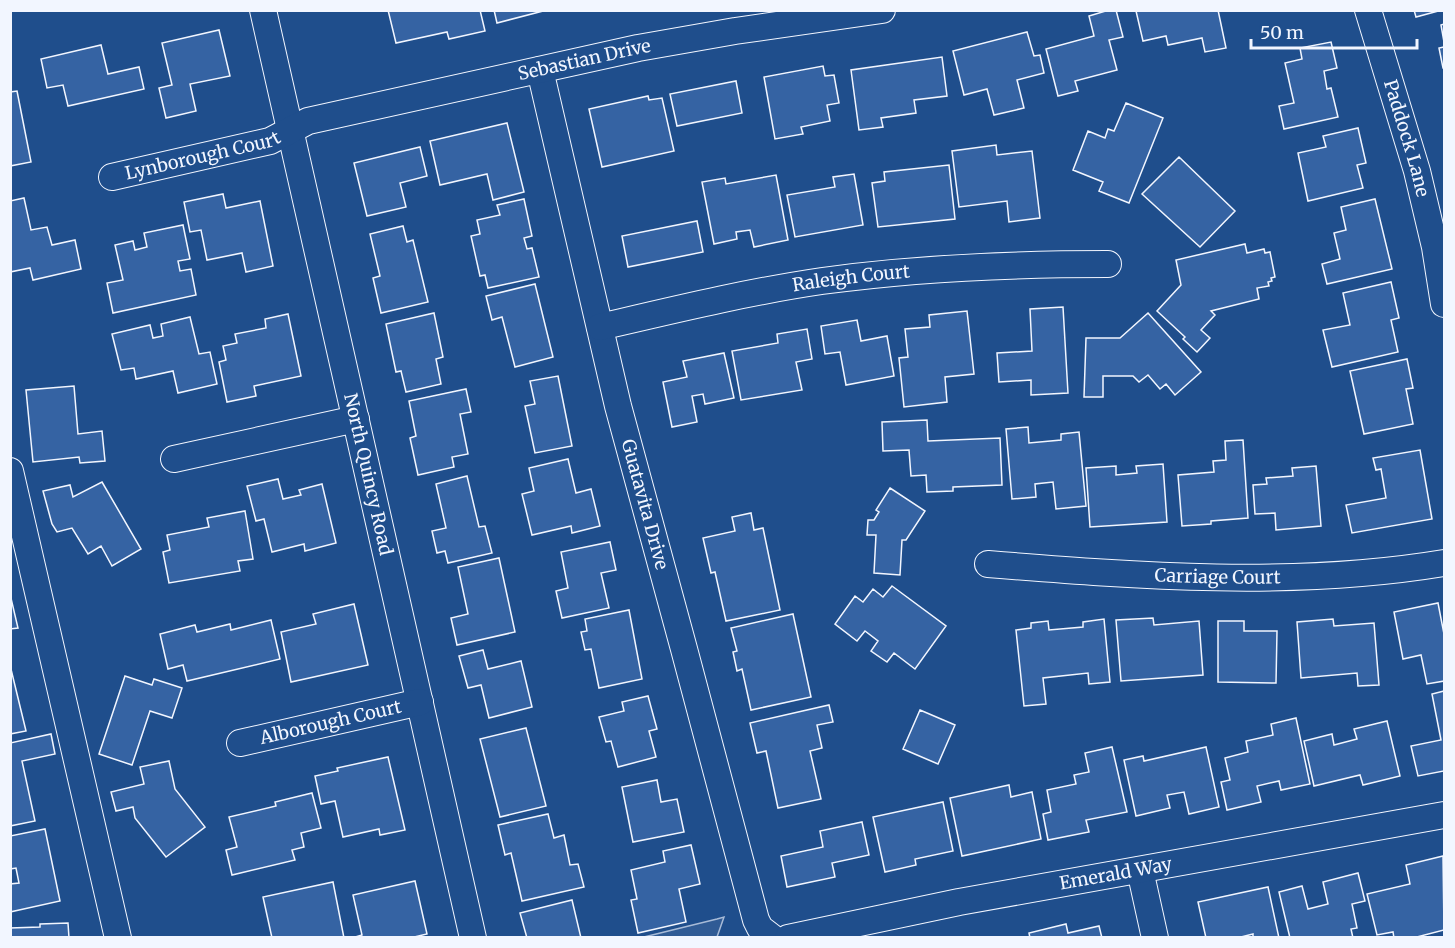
<svg xmlns="http://www.w3.org/2000/svg" width="1455" height="948" font-family="Merriweather,serif">
<style>
.built{fill:#305b95;stroke:#a8bbd7;stroke-width:1.5}
.building{fill:#3563a3;stroke:#f2f6ff;stroke-width:1.5}
.lines{fill:none;stroke-linecap:round;stroke-linejoin:round}
.minor-casing{stroke:#f2f6ff;stroke-width:28}
.minor{stroke:#1f4e8c;stroke-width:26}
.labels{text-anchor:middle;stroke-width:4.5;stroke-linejoin:round;paint-order:stroke}
.street-label{font-size:18px;fill:#f2f6ff;stroke:#1f4e8c}
</style>
<rect width="100%" height="100%" fill="#1f4e8c"/>
<path class="built" d="M724,917L717,937H644L717,919Z"/>
<path class="building" d="M388,10H480L485,31L449,39L447,32L396,43Z
M494,10H547L497,23Z
M1109,10H1116L1123,37L1109,40L1117,70L1075,81L1078,91L1058,96L1046,49L1094,36L1089,16Z
M1218,10L1226,48L1205,52L1202,38L1168,45L1166,36L1143,41L1136,11Z
M1414,10H1442L1416,17Z
M1444,24V42L1441,25Z
M219,30L230,76L190,84L196,111L166,118L159,88L172,85L162,43Z
M1027,32L1034,56L1040,55L1044,73L1017,80L1024,108L994,115L987,89L964,95L953,51Z
M1331,42L1337,68L1324,71L1327,89L1331,88L1338,117L1284,129L1279,106L1294,103L1285,63L1302,59L1300,48Z
M101,45L108,74L139,67L144,89L68,106L63,85L47,88L41,59Z
M1444,47V68H1443L1439,48Z
M942,57L947,96L914,100L916,113L881,118L883,127L859,130L851,70Z
M823,66L825,76L834,75L839,103L827,105L830,121L801,127L803,134L775,139L764,77Z
M736,81L742,113L677,126L670,94Z
M17,91L31,162L10,166V92Z
M648,96L649,100L662,98L674,151L602,167L589,109Z
M1126,103L1163,118L1129,203L1099,191L1103,182L1073,170L1088,131L1105,138L1108,129L1114,131Z
M507,123L524,192L493,200L487,174L440,185L430,141Z
M1358,128L1366,163L1357,165L1363,188L1308,201L1298,153L1326,147L1323,136Z
M996,145L997,155L1032,151L1040,218L1009,222L1007,201L959,207L952,151Z
M420,147L427,176L400,183L406,207L367,216L354,163Z
M1179,157L1235,211L1200,247L1142,194Z
M949,165L955,219L878,227L872,183L885,181L884,172Z
M854,174L863,225L795,237L787,195L835,187L833,177Z
M776,175L788,240L754,247L750,230L736,232L737,239L714,244L702,182L725,178L726,184Z
M223,194L226,208L260,201L273,266L246,272L242,253L207,260L201,230L190,232L184,202Z
M24,198L31,230L47,227L52,245L75,240L81,269L33,280L30,268L10,272V201Z
M524,199L532,236L524,238L527,249L532,248L539,277L488,288L485,275L480,276L471,236L480,234L477,220L500,215L497,205Z
M1375,199L1392,269L1327,284L1322,264L1340,259L1334,233L1346,230L1341,207Z
M697,221L703,252L628,267L622,236Z
M183,225L190,259L178,261L180,271L191,269L196,295L113,313L107,283L123,280L115,245L133,241L135,250L147,247L144,233Z
M403,226L407,242L413,240L428,302L381,313L373,278L380,276L370,234Z
M1245,244L1247,253L1264,249L1265,253L1270,252L1275,277L1271,278L1272,281L1268,282L1269,286L1257,288L1259,299L1211,311L1215,315L1201,330L1210,338L1197,352L1183,339L1185,337L1157,311L1181,285L1176,260Z
M1391,282L1399,318L1391,320L1398,352L1332,367L1323,330L1350,325L1343,293Z
M535,284L553,357L515,367L502,317L492,320L486,296Z
M1063,307L1068,393L1031,395V380L999,382L997,353L1032,351L1030,309Z
M967,311L974,374L945,377L947,402L904,407L899,358L908,357L905,329L930,327L929,315Z
M434,313L443,357L436,359L441,384L406,392L401,371L396,372L386,324Z
M1148,313L1201,372L1175,395L1166,384L1160,389L1148,375L1139,382L1133,376H1103V397H1084L1086,338H1120Z
M288,314L301,376L254,386L256,396L227,402L219,362L226,360L223,346L237,343L235,334L266,328L265,319Z
M190,317L199,354L210,352L217,384L178,393L173,371L136,379L134,368L121,370L112,334L150,325L153,338L163,336L161,324Z
M857,320L861,341L887,336L894,376L846,385L840,352L825,354L821,326Z
M807,329L812,359L796,362L802,390L741,400L732,351L778,343L777,334Z
M724,353L734,398L705,404L703,394L692,396L697,422L672,427L663,382L687,377L683,361Z
M1407,359L1413,388L1406,389L1413,424L1364,434L1350,371Z
M558,376L572,446L535,453L525,406L535,404L530,381Z
M74,386L78,434L102,431L105,461L80,463L79,457L33,462L26,390Z
M466,389L471,412L460,414L468,454L452,457L454,467L418,475L410,438L416,436L409,401Z
M927,420L928,441L1000,438L1002,485L953,487V491L927,492L926,475L911,476L909,450L883,451L882,422Z
M1028,427L1029,443L1061,440V434L1079,432L1086,506L1056,509L1053,482L1035,484L1036,497L1012,499L1006,429Z
M1243,440L1248,518L1211,521V524L1182,526L1178,475L1214,472L1213,461L1226,460L1225,441Z
M1420,450L1432,519L1352,533L1346,505L1386,498L1381,469L1376,470L1373,458Z
M568,459L576,493L591,489L600,526L572,533L571,526L532,535L522,494L534,491L529,468Z
M1163,464L1167,522L1090,527L1086,468L1116,466V475L1137,473L1136,466Z
M1316,466L1321,526L1276,530L1275,513L1255,514L1253,485L1267,484L1266,478L1293,476L1292,468Z
M467,476L479,527L485,526L492,553L448,563L445,551L437,553L432,531L446,528L436,484Z
M278,479L283,499L301,495L299,490L322,484L336,543L305,551L304,544L272,552L264,519L256,521L247,486Z
M102,482L141,549L112,566L101,546L88,554L72,528L57,532L52,524L43,491L70,485L73,497Z
M890,488L925,511L906,540H902L900,575L874,573L876,535H867L868,520H874L879,512L876,510Z
M245,511L253,559L238,561L240,571L169,583L163,552L170,550L167,535L209,527L207,518Z
M751,513L754,530L763,528L780,610L726,621L715,572L711,573L703,538L735,531L732,517Z
M610,542L616,570L601,573L609,608L562,618L556,591L568,588L561,552Z
M499,558L515,632L457,645L451,618L468,614L458,567Z
M892,586L946,626L915,669L894,653L887,662L871,651L878,641L865,631L857,641L835,624L855,596L863,602L873,589L883,597Z
M10,594L18,628L10,629Z
M1438,603L1444,634V681L1427,684L1421,655L1403,659L1394,612Z
M354,604L368,665L291,682L281,632L316,624L313,614Z
M629,610L642,679L599,688L591,649L585,650L581,632L587,631L585,619Z
M793,614L811,697L751,710L742,669L737,671L733,652L737,651L731,628Z
M1153,618L1154,625L1199,621L1203,675L1121,681L1116,620Z
M1104,619L1110,682L1089,684L1088,673L1043,678L1046,704L1024,706L1016,630L1031,628V623L1048,621L1049,630L1083,627V622Z
M1333,619L1334,626L1374,623L1379,685L1358,686L1357,673L1301,678L1297,622Z
M271,620L280,659L187,681L183,665L168,669L160,634L195,625L197,632L230,624L231,630Z
M1218,621H1244V631H1277L1276,683L1218,682Z
M483,650L488,669L521,661L532,707L489,718L481,685L468,688L459,656Z
M10,665L26,731L10,734Z
M125,676L152,685L154,679L182,688L172,718L150,711L132,765L99,754Z
M1444,691V771L1418,776L1411,746L1441,740L1432,694Z
M648,696L657,729L649,731L656,757L618,767L611,741L606,742L599,717L624,711L622,702Z
M829,705L833,722L817,725L822,748L810,751L821,799L778,808L766,751L757,753L750,723Z
M920,710L955,725L938,764L903,749Z
M1296,718L1310,784L1281,790L1279,781L1257,786L1261,802L1227,810L1221,782L1230,780L1225,758L1248,752L1246,741L1273,735L1271,724Z
M1387,721L1400,776L1363,785L1360,775L1314,786L1304,741L1332,734L1334,745L1357,739L1354,729Z
M526,728L546,806L500,817L480,739Z
M51,734L55,754L22,761L35,821L10,826V743Z
M1112,747L1127,812L1086,820L1089,832L1048,840L1043,814L1051,812L1047,790L1076,784L1074,775L1089,772L1085,753Z
M1206,747L1219,807L1189,814L1184,792L1167,795L1170,808L1136,816L1124,760L1143,756L1144,761Z
M388,757L405,830L380,835L379,829L343,837L335,801L321,804L315,776L338,771L337,768Z
M169,761L175,789L205,827L166,857L135,818L133,807L116,811L111,792L144,784L140,767Z
M657,780L661,802L677,799L684,832L633,842L622,787Z
M1009,785L1011,797L1032,792L1041,839L962,856L950,798Z
M312,793L321,828L301,833L304,847L292,850L295,860L232,875L226,850L237,847L229,817L276,806L275,802Z
M943,802L953,851L915,859L916,865L885,872L873,817Z
M548,814L554,838L564,835L570,865L578,864L584,887L522,901L511,853L505,855L498,825Z
M862,822L869,855L832,863L835,877L787,887L781,856L823,847L820,831Z
M45,829L60,901L10,912V884L19,883L16,868L10,869V836Z
M691,845L700,884L679,889L686,922L638,933L631,900L637,899L631,870L665,862L663,851Z
M1443,856L1444,930L1413,938H1394L1393,932L1377,935L1367,894L1410,884L1406,865Z
M1358,873L1365,901L1352,904L1357,928L1351,929L1353,938H1290L1279,892L1302,886L1308,909L1328,904L1323,882Z
M415,881L427,934L410,938H352L362,935L353,895Z
M333,882L344,938H272L263,897Z
M1268,887L1279,938H1253V934L1237,938H1206L1198,902Z
M572,900L581,938H527L520,913Z
M68,923L69,938H10V928L40,927V924Z
M1066,924L1068,933L1099,926L1102,938H1030L1029,933Z"/>
<g class="lines">
<defs>
<g id="minor">
<path id="s1" d="M263,10L473,938"/>
<path id="s2" d="M1368,10L1417,171L1435,247L1444,304"/>
<path id="s3" d="M540,70L618,406L684,649L756,920L760,928L773,938"/>
<path id="s4" d="M112,177L270,141L308,121L638,48L735,31L882,10"/>
<path id="s5" d="M600,327C673,310 747,292 822,281C917,268 1012,264 1108,264"/>
<path d="M174,459L356,419"/>
<path d="M10,471L118,938"/>
<path id="s6" d="M988,564C1140,576 1293,588 1444,563"/>
<path id="s7" d="M240,743L420,702"/>
<path d="M1140,870L1155,938"/>
<path id="s8" d="M788,938L959,902L1444,815"/>
</g>
</defs>
<use href="#minor" class="minor-casing"/>
<use href="#minor" class="minor"/>
</g>
<g class="labels">
<g class="street-label">
<text dy="6" stroke="none"><textPath href="#s4" startOffset="488">Sebastian Drive</textPath></text>
<text dy="6" stroke="none"><textPath href="#s2" startOffset="134">Paddock Lane</textPath></text>
<text dy="6" stroke="none"><textPath href="#s4" startOffset="93">Lynborough Court</textPath></text>
<text dy="6" stroke="none"><textPath href="#s5" startOffset="256">Raleigh Court</textPath></text>
<text dy="6" stroke="none"><textPath href="#s1" startOffset="476">North Quincy Road</textPath></text>
<text dy="6" stroke="none"><textPath href="#s3" startOffset="447">Guatavita Drive</textPath></text>
<text dy="6" stroke="none"><textPath href="#s6" startOffset="230">Carriage Court</textPath></text>
<text dy="6" stroke="none"><textPath href="#s7" startOffset="93">Alborough Court</textPath></text>
<text dy="6" stroke="none"><textPath href="#s8" startOffset="334">Emerald Way</textPath></text>
</g>
</g>
<rect width="1455" height="948" fill="none" stroke="#f2f6ff" stroke-width="24"/>
<path d="M1251 39v9h166v-9" fill="none" stroke="#f2f6ff" stroke-width="3"/>
<text x="1260" y="39" font-size="18" fill="#f2f6ff" stroke="#1f4e8c" stroke-width="4.5" paint-order="stroke">50 m</text>
</svg>
